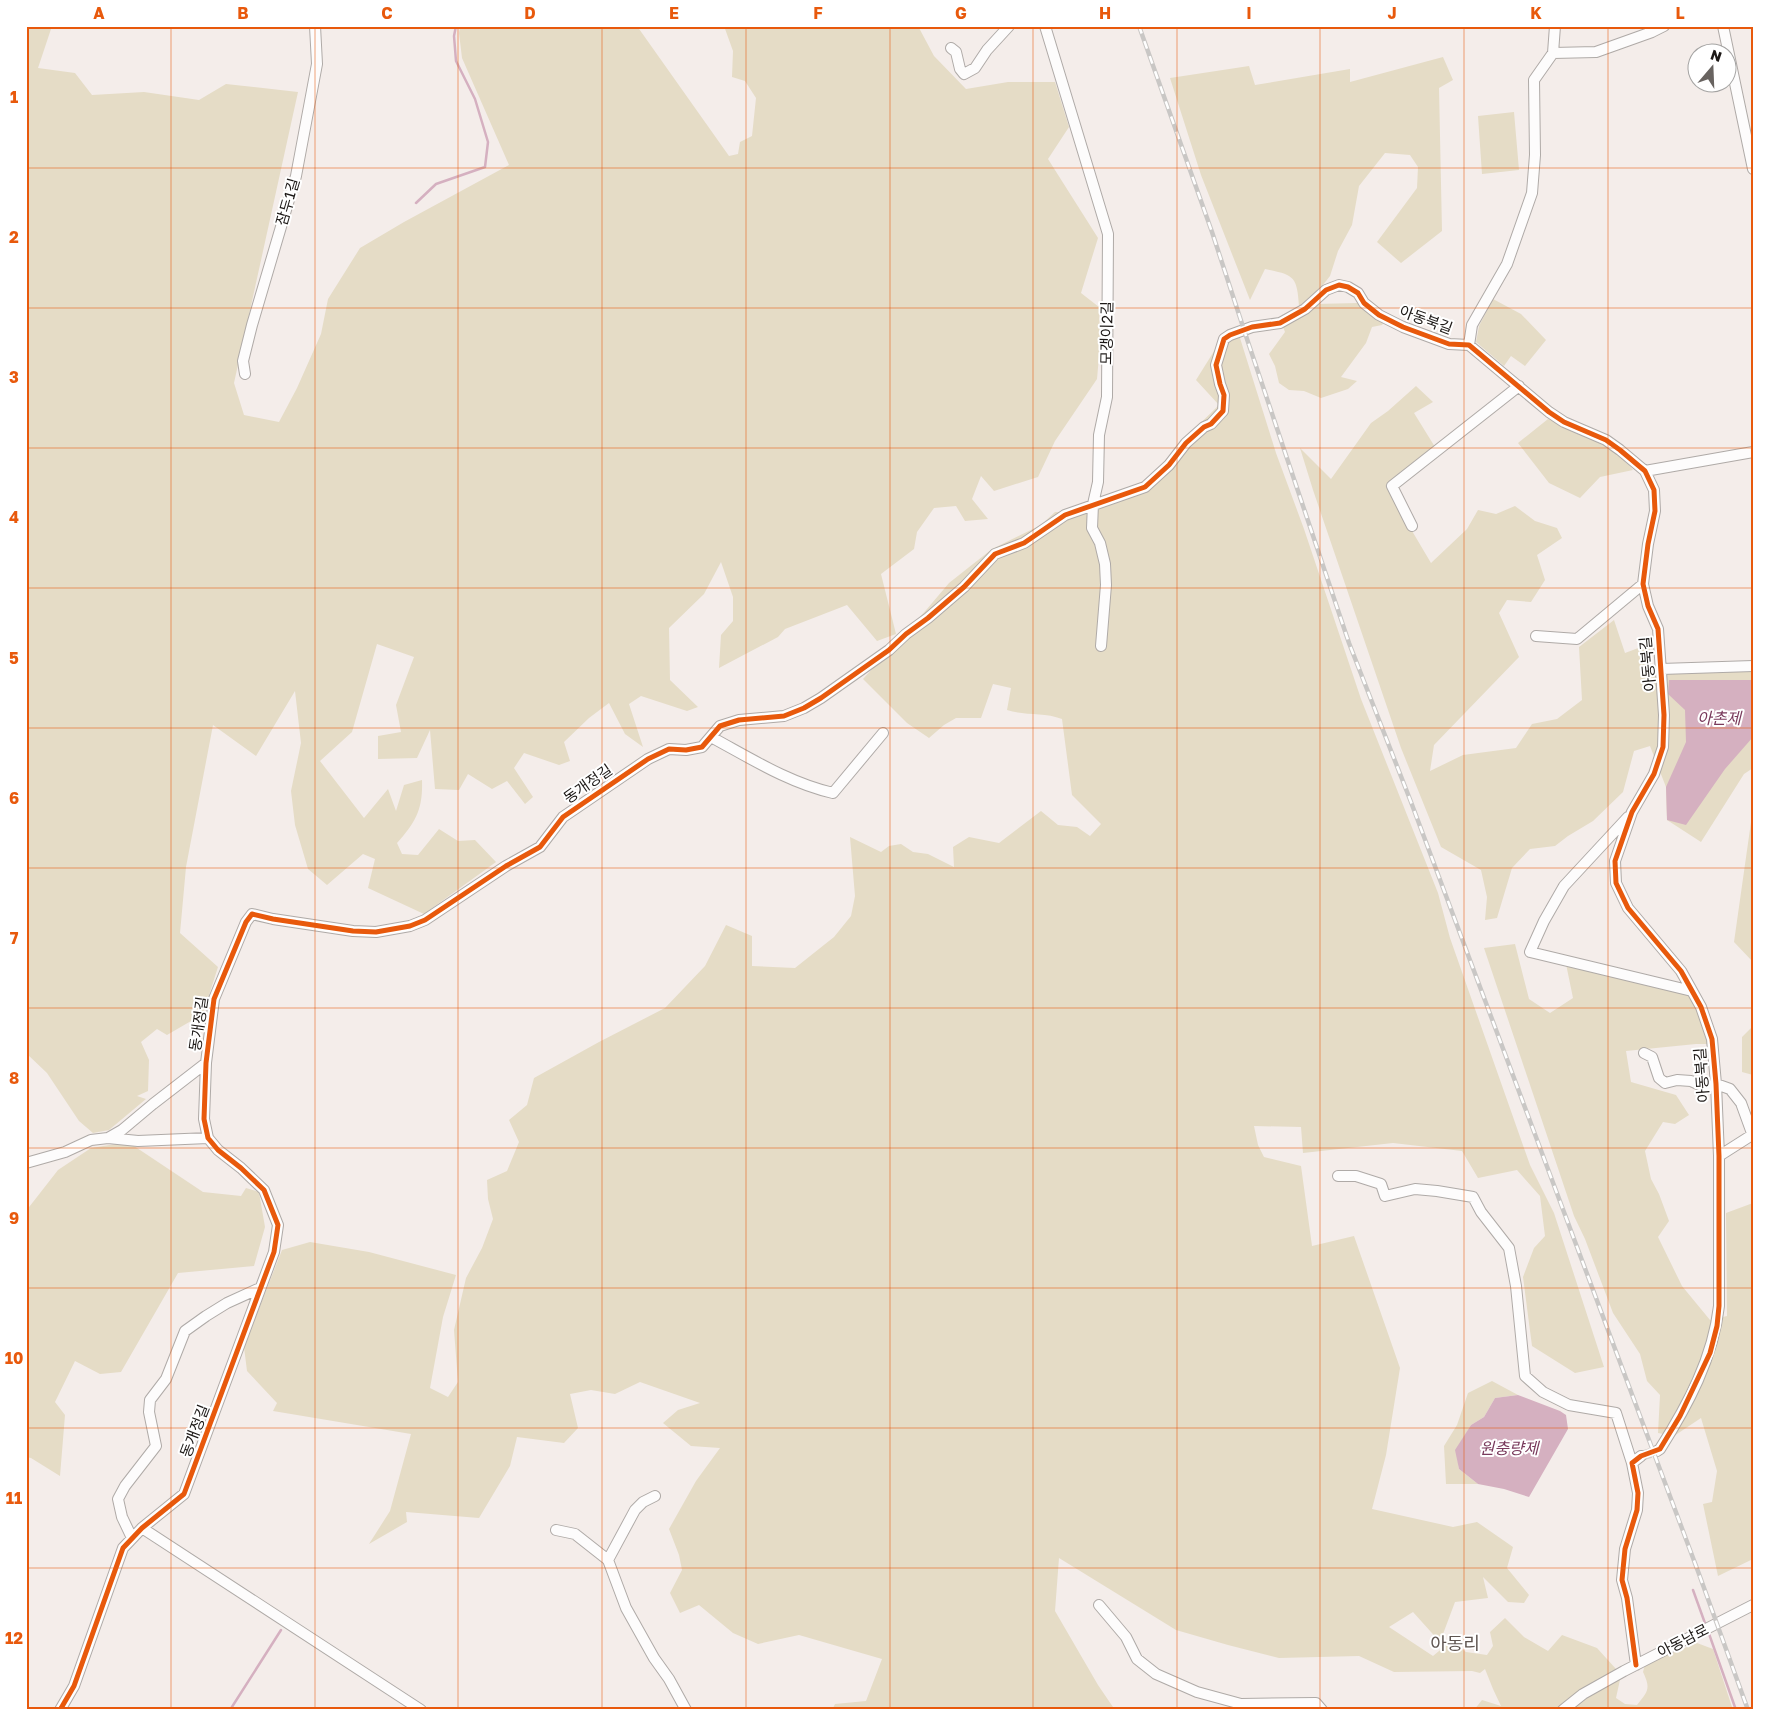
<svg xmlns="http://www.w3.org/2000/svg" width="1779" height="1736" font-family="'Golos Text','Noto Sans KR',sans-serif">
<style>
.green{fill:#e5dcc6}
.water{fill:#d5b0c0}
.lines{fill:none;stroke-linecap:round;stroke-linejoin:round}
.stream{stroke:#d5b0c0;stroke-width:2.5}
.minor-tunnel{stroke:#d4cdca;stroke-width:10;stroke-dasharray:10 5;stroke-linecap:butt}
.minor-casing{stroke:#afaaa7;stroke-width:12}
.minor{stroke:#fdfcfc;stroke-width:10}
.rail-casing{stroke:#c9c7c5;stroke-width:4.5}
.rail{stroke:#fff;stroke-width:2.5;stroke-dasharray:8;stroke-linecap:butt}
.cycleway-casing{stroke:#fff;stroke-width:8}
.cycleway{stroke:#e8590c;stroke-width:5}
.grid{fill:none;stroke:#e8590c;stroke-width:1;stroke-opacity:0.55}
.labels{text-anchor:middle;stroke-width:4;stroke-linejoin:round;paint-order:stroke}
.street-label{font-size:15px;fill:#1c1816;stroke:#fff}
.water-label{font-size:16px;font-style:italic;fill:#793a5c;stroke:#fff}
.quarter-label{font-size:18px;fill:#5f5551;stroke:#fff}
.neatline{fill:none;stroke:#e8590c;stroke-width:2}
.grid-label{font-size:16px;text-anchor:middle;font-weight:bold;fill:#e8590c}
</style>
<rect width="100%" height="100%" fill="#f4edea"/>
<path class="green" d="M26,26H52L38,68L75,73L92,95L144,92L199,100L226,84L298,92L234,383L244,415L279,422L297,388L321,334L328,299L360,248L404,222L509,165L462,58L459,33L460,26H637L729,156L738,154L740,142L752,136L756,98L745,81L732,77L733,51L724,26H918L934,56L966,89L1008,82H1055L1069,127L1048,159L1098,238L1081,293L1099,307L1100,345L1097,379L1055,441L1038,477L994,491L981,476L972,499L988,519L965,521L956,506L934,508L917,532L914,549L881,574L896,634L877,641L847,605L785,629L778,637L719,668L721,635L733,621V597L721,562L704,594L669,628L670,680L698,707L687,711L641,696L629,704L643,747L625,734L609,703L589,718L564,742L570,761L559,765L524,753L514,768L533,797L525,804L507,781L492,789L468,774L459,790L435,789L430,730L417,758L378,759V736L401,732L396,705L414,657L377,644L352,732L320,761L364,818L388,789L396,811L404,785L422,780C423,809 416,822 397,843L402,854L418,855L439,829L458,841L475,840L496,862L424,914L368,888L375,859L363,854L327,885L308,869L295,825L291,791L301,743L295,691L256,756L213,725L186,867L180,933L218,967L203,1014L167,1035L157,1029L141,1042L149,1060L148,1091L137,1096L146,1099L109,1130L93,1133L79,1121L47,1073L26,1053Z
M1443,57L1453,80L1439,88L1442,231L1401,263L1377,242L1417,188L1418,167L1410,155L1385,153L1359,186L1352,225L1338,251L1330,276L1315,295L1299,306C1297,276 1294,275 1265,269L1250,300L1201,175L1170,78L1249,66L1255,85L1350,69V82Z
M1514,112L1519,170L1482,174L1478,116Z
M1493,299L1521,314L1546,340L1525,366L1511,356L1504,366L1476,342L1479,326Z
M1358,303L1384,322L1382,325L1372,327L1366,343L1341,377L1357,381L1348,389L1321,398L1304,391L1289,390L1279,383L1275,366L1269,354L1285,332L1283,327L1315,304Z
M1226,332L1240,338L1276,453L1304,529L1361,699L1438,893L1450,938L1530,1165L1554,1213L1604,1367L1575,1373L1532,1346L1523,1277L1534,1248L1545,1236L1540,1196L1517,1170L1478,1178L1462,1151L1393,1143L1303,1153L1301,1127L1254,1126L1258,1145L1264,1157L1301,1166L1312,1246L1354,1236L1400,1368L1386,1455L1372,1509L1453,1527L1477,1522L1513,1547L1507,1568L1529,1595L1524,1603L1508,1602L1483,1577L1488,1598L1455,1602L1440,1642L1413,1612L1389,1627L1433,1656L1451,1641L1466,1652L1487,1655L1493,1646L1490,1632L1505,1618L1524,1637L1548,1651L1562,1635L1597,1648L1616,1669L1593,1683L1557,1710H1474L1482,1700L1501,1706L1493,1689L1485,1669L1480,1673L1472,1671L1394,1672L1359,1656L1279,1658L1228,1645L1176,1630L1059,1558L1055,1611L1098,1685L1115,1710H832L835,1704L866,1701L882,1659L799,1635L758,1644L733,1633L699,1605L680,1613L670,1593L682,1570L679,1555L669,1529L696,1481L720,1448L691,1446L663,1423L678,1410L700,1403L640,1382L615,1394L591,1390L570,1394L578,1428L564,1443L517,1437L510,1466L479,1518L406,1512L407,1522L369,1544L390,1511L411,1434L273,1411L277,1403L247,1371L244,1347L282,1250L310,1242L369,1252L456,1275L443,1317L430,1388L448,1397L458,1382L454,1330L466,1278L482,1248L493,1219L488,1199L487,1180L507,1171L519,1142L509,1120L527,1105L534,1078L599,1042L665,1008L705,966L726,925L752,936V966L795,968L834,937L851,916L855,896L850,837L881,852L889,846L901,844L913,852L928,854L954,867L953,847L969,837L999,843L1041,811L1058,825L1077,827L1090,836L1101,824L1072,795L1062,719C1044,712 1025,716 1007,710L1011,688L993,684L981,718H956L944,725L929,738L907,723L863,679L927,609L949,583L992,549L1041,525L1055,512H1086L1165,474L1175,448L1219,405L1196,380Z
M1416,386L1433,402L1414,413L1435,447L1386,487L1431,563L1467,529L1478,510L1496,514L1515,506L1535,521L1557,528L1562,538L1537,555L1545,580L1531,602L1507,600L1499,613L1519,657L1434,745L1430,771L1463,755L1516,748L1532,724L1557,719L1582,700L1579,647L1614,620L1625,653L1649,644L1652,672L1753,671V768L1744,774L1701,842L1667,820L1666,787L1650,746L1634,751L1623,792L1593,821L1568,836L1555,846L1530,849L1512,868L1497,918L1485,920L1487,897L1481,870L1441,847L1401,748L1313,490L1300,448L1331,479L1371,423L1388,411Z
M1548,419L1586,436L1622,455L1633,470L1600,477L1580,498L1549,483L1518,443Z
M1753,808V962L1734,942Z
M1515,944L1529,999L1550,1013L1573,998L1566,964L1696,997L1709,1044H1696L1626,1051L1631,1082L1676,1095L1689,1115L1675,1124L1663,1122L1645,1151L1651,1179L1659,1194L1669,1221L1658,1237L1682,1286L1710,1320L1727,1316L1726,1213L1753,1203V1559L1718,1576L1703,1504L1712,1502L1717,1471L1701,1418L1674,1436L1658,1433L1660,1395L1647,1381L1640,1354L1613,1313L1585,1239L1574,1216L1484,948Z
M1753,1026V1075L1742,1072V1037Z
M128,1142L203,1192L241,1196L246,1188L259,1192L265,1227L254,1266L178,1273L121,1372L100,1374L75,1361L55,1402L65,1415L60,1476L31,1458L26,1457V1211L58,1170L91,1148Z
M1492,1381L1518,1395L1495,1398L1484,1417L1471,1425L1456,1450L1459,1469L1478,1484H1446L1444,1446L1457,1425L1468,1393Z
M1697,1643L1713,1649L1733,1710H1568L1621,1675L1616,1698L1625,1704L1637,1705C1648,1691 1651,1689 1643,1672L1645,1664Z"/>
<path class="water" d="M1669,680H1753V737L1725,769L1686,825L1667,820L1666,787L1686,742L1685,710L1668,694Z
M1518,1395L1560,1411L1566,1415L1568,1429L1529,1497L1504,1489L1478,1484L1459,1469L1455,1450L1471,1425L1484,1417L1495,1398Z"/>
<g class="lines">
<path class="stream" d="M416,203L436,184L485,167L488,142L475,99L456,61L454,36L456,26
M1693,1590L1706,1626
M1708,1631L1736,1710
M230,1710L281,1630"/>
<path class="minor-tunnel" d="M1641,1456L1657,1451"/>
<defs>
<path id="minor" d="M1045,26L1108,234L1107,397L1099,435L1098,482L1093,504L1092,528L1100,543L1105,564L1106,585L1101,646
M1723,26L1753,169
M951,48L956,52L960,69L964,74L975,68L987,50L1009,26
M1553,53L1596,52L1652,32L1664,26
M1469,345L1472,325L1507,264L1532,193L1535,155L1534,80L1553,53L1555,26
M245,374L243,361L252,325L296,176L317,64L315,26
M1645,471L1753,452
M1412,526L1392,486L1519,386
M1536,636L1577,639L1643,584
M1661,669L1753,666
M711,737C750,758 789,783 833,793L883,733
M1628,817L1564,886L1544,921L1530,952L1692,991
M1644,1053L1652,1057L1659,1078L1665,1083L1677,1080L1691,1081L1704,1087L1716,1084L1730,1089L1741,1103L1753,1136
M108,1138L138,1141L208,1138
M1719,1156L1752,1135
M26,1163L65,1152L91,1140L108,1138L122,1130L153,1104L206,1063
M1338,1176H1356L1381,1184L1385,1196L1415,1189L1437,1191L1473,1197L1481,1212L1509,1248L1516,1286L1525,1376L1543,1392L1569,1405L1616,1413L1632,1463
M142,1528L421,1710
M556,1530L575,1534L608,1560L626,1608L654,1658L669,1679L686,1710
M132,1538L122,1517L118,1499L125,1486L156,1446L149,1412L150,1400L166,1379L185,1331L206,1316L227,1303L260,1288
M608,1560L635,1510L643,1502L655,1496
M1099,1605L1126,1637L1137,1659L1156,1674L1197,1692L1241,1704L1316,1703L1322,1710
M1636,1665L1627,1598L1622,1580L1625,1549L1637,1510L1638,1493L1632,1463L1641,1456
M60,1710L74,1686L123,1548L142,1528L184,1494L274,1252L278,1225L264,1190L241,1168L218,1150L208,1138L204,1119L206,1063L214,999L246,922L252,914L273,919L353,931L376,932L410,926L425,920L506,866L540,847L563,817L648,759L669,749L686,750L702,747L720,726L739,720L784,716L804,708L821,698L889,650L906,634L928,618L964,587L995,554L1024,543L1065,515L1145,487L1169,465L1186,443L1204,427L1211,424L1223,411L1224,395L1220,384L1216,365L1224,339L1230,335L1252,327L1280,323L1305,309L1326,290L1339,285L1348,287L1358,293L1364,303L1379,315L1403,327L1449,344L1469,345L1549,412L1564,422L1606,440L1620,450L1645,471L1654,490L1655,511L1648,544L1643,584L1648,606L1658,629L1664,715L1663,747L1654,774L1632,812L1615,861L1616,883L1628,908L1681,971L1701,1007L1712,1039L1716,1084L1719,1156V1306C1713,1358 1688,1405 1660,1449L1657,1451
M1563,1710L1583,1694L1624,1671L1753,1605"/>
</defs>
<use href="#minor" class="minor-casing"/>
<use href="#minor" class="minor"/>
<defs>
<path id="rail" d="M1139,26L1212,232L1248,342L1349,643L1411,802L1699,1574L1748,1710"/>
</defs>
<use href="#rail" class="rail-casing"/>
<use href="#rail" class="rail"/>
<defs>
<path id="cycleway" d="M60,1710L74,1686L123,1548L142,1528L184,1494L274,1252L278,1225L264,1190L241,1168L218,1150L208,1138L204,1119L206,1063L214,999L246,922L252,914L273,919L353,931L376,932L410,926L425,920L506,866L540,847L563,817L648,759L669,749L686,750L702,747L720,726L739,720L784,716L804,708L821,698L889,650L906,634L928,618L964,587L995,554L1024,543L1065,515L1145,487L1169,465L1186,443L1204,427L1211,424L1223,411L1224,395L1220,384L1216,365L1224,339L1230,335L1252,327L1280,323L1305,309L1326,290L1339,285L1348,287L1358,293L1364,303L1379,315L1403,327L1449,344L1469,345L1549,412L1564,422L1606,440L1620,450L1645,471L1654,490L1655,511L1648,544L1643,584L1648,606L1658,629L1664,715L1663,747L1654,774L1632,812L1615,861L1616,883L1628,908L1681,971L1701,1007L1712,1039L1716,1084L1719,1156V1306L1717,1326L1710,1353L1680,1416L1660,1449L1641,1456L1632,1463L1638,1493L1637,1510L1625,1549L1622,1580L1627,1598L1636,1665"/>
</defs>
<use href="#cycleway" class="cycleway-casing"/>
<use href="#cycleway" class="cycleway"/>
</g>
<path class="grid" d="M171,26V1710M315,26V1710M458,26V1710M602,26V1710M746,26V1710M890,26V1710M1033,26V1710M1177,26V1710M1320,26V1710M1464,26V1710M1608,26V1710M26,168H1753M26,308H1753M26,448H1753M26,588H1753M26,728H1753M26,868H1753M26,1008H1753M26,1148H1753M26,1288H1753M26,1428H1753M26,1568H1753"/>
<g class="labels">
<g class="street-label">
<text transform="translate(288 202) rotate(-74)" y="5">잠두1길</text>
<text transform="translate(1426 320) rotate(20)" y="5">아동북길</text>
<text transform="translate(1107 333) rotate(-89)" y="5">모갱이2길</text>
<text transform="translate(1648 664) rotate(-95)" y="5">아동북길</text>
<text transform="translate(588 784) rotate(-35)" y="5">동개정길</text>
<text transform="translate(199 1024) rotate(-82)" y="5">동개정길</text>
<text transform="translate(1702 1075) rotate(-94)" y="5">아동북길</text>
<text transform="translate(195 1431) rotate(-69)" y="5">동개정길</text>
<text transform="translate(1683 1641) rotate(-27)" y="5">아동남로</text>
</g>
<g class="water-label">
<text x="1719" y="724">아촌제</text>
<text x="1509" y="1454">원충량제</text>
</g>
<g class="quarter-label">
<text x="1455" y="1650">아동리</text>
</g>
</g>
<rect width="1779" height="1736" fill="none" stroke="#ffffff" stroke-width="55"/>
<g transform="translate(1712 68) rotate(19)"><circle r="24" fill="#ffffff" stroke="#a4a3a2"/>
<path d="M0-4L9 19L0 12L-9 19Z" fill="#686360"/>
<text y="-8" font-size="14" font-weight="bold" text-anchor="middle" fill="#1c1816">N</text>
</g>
<rect x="28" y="28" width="1724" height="1680" class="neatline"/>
<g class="grid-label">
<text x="99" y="19">A</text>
<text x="243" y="19">B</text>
<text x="387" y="19">C</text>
<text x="530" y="19">D</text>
<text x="674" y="19">E</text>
<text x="818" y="19">F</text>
<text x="961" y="19">G</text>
<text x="1105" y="19">H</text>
<text x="1249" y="19">I</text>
<text x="1392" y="19">J</text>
<text x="1536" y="19">K</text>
<text x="1680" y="19">L</text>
<text x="14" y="103">1</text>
<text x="14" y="243">2</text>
<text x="14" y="383">3</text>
<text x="14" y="523">4</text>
<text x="14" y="664">5</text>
<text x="14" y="804">6</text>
<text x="14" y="944">7</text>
<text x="14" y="1084">8</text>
<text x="14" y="1224">9</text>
<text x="14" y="1364">10</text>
<text x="14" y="1504">11</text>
<text x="14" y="1644">12</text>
</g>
</svg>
